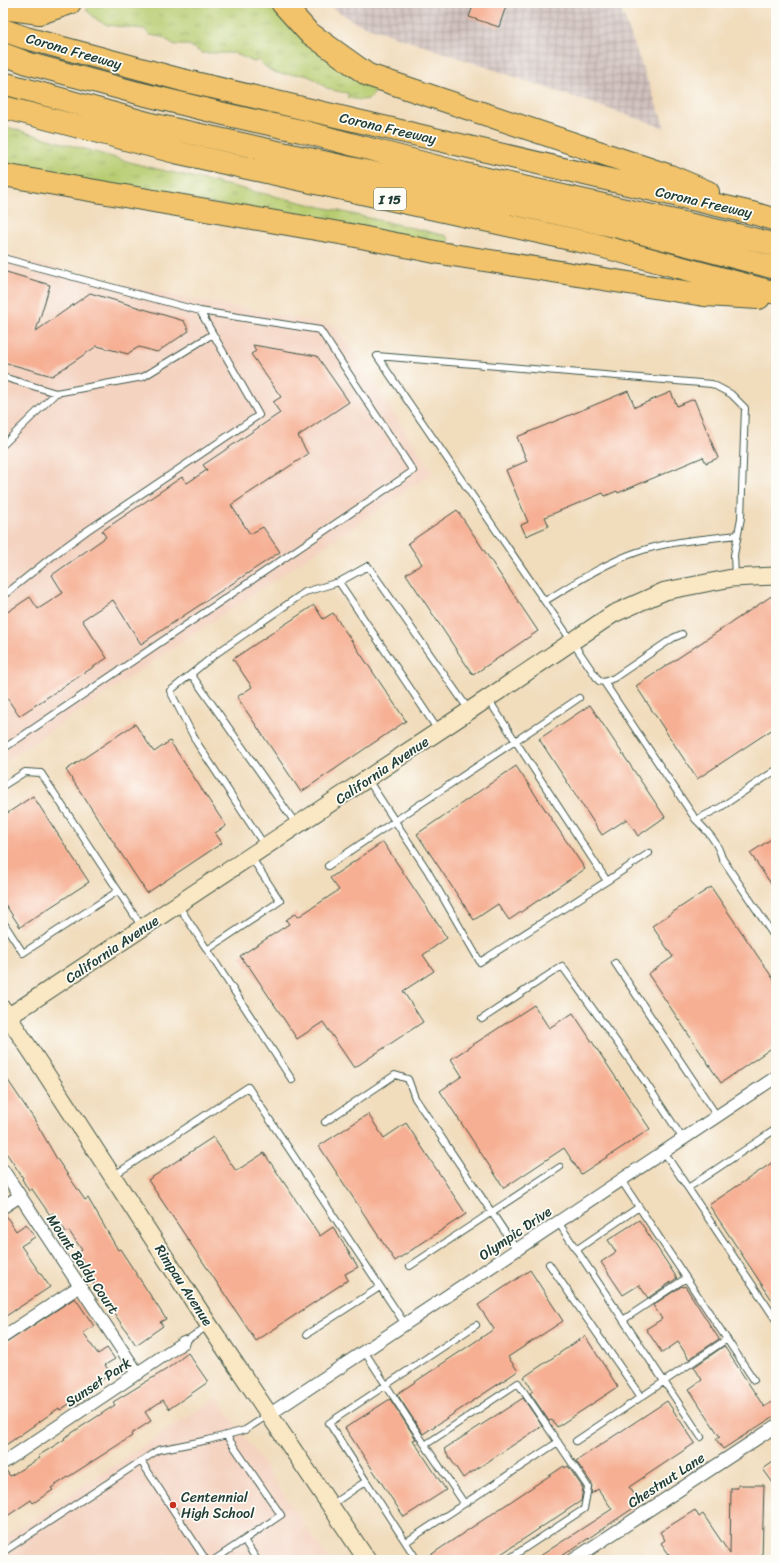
<svg xmlns="http://www.w3.org/2000/svg" width="779" height="1563" font-family="Sriracha,sans-serif">
<style>
.built{fill:#f4d3c1}
.industrial{fill:url(#industrial-grid)}
.grass{fill:url(#grass-tufts);stroke:#6b8452}
.building{fill:#f6af93}
.lines{fill:none;stroke-linecap:round;stroke-linejoin:round}
.lane-casing{stroke:#3e5548;stroke-width:8}
.street-casing{stroke:#3e5548;stroke-width:14}
.secondary-casing{stroke:#3e5548;stroke-width:19}
.highway-casing{stroke:#3e5548;stroke-width:24}
.lane{stroke:#fff;stroke-width:6}
.street{stroke:#fff;stroke-width:12}
.secondary{stroke:#fae7c3;stroke-width:17}
.highway{stroke:#f2c36a;stroke-width:22}
.poi-dot{fill:#c8321e;stroke:#fdfcf7;stroke-width:1.5}
.labels{text-anchor:middle;stroke-width:3.5;stroke-linejoin:round;paint-order:stroke}
.shield{fill:#fdfcf7;stroke:#62766e;stroke-width:1}
.shield-label{font-size:13px;font-weight:bold;fill:#1f3d34}
.street-label{font-size:14px;fill:#1f3d34;stroke:#fdfcf7}
.poi-label{font-size:14px;fill:#1f3d34;stroke:#fdfcf7;text-anchor:start}
</style>
<defs>
<pattern id="industrial-grid" width="8" height="8" patternUnits="userSpaceOnUse"><rect width="8" height="8" fill="#d0c0bc"/><path d="M0 4h8M4 0v8" fill="none" stroke="#a89d9a"/></pattern>
<pattern id="grass-tufts" width="24" height="20" patternUnits="userSpaceOnUse"><rect width="24" height="20" fill="#b7cc70"/><path d="M3 7l-1-3M5 7V3M7 7l1-3M15 17l-1-3M17 17v-4M19 17l1-3" fill="none" stroke="#94a75d"/></pattern>
</defs>
<rect width="100%" height="100%" fill="#fdfcf7"/>
<filter id="ink" filterUnits="userSpaceOnUse"><feTurbulence type="fractalNoise" baseFrequency=".025" numOctaves="2"/><feDisplacementMap in="SourceGraphic" scale="8" xChannelSelector="R" yChannelSelector="G"/><feConvolveMatrix kernelMatrix="1 2 1 2 8 2 1 2 1" color-interpolation-filters="sRGB"/></filter>
<filter id="wash" filterUnits="userSpaceOnUse"><feTurbulence type="fractalNoise" baseFrequency=".012" numOctaves="4" result="noise"/><feDisplacementMap in="SourceGraphic" scale="16" xChannelSelector="R" yChannelSelector="G"/><feGaussianBlur stdDeviation="0.9" result="paint"/><feColorMatrix in="noise" values="0 0 0 0 0 0 0 0 0 0 0 0 0 0 0 0 0 1.4 0 .05"/><feComposite in="paint" operator="in"/></filter>
<g filter="url(#wash)">
<rect width="100%" height="100%" fill="#f1dcbc"/>
<path class="built" d="M3,254L98,279L181,297L336,326L433,473L3,763Z
M217,1397L329,1560H3V1539Z"/>
<path class="industrial" d="M325,3H619L665,128L356,23Z"/>
<path class="grass" d="M94,3H270C300,37 332,70 375,86C374,104 361,100 348,98V93C341,92 333,91 327,88C320,84 316,79 308,76C299,73 292,75 283,74C273,74 265,67 259,60L254,62L234,53H202L189,45H175L162,37L150,35L144,29L108,25L99,21L86,10Z
M3,126L144,166L447,236L450,240L444,244L3,167Z"/>
<g id="blocks">
<path class="building" d="M474,3H507L499,27L469,17Z
M3,271L50,285L36,331L90,293L184,321L189,331L157,352L139,347L130,352L128,354L97,346L52,376L3,362Z
M253,345L317,356L349,402L298,436L308,454L231,505L250,534L263,527L280,552L141,644L113,600L82,620L107,658L19,716L3,692V615L30,597L38,609L63,593L52,575L106,537L102,531L182,477L187,483L207,470L203,465L280,413L273,402L281,397L251,354L256,351Z
M628,391L635,407L671,392L677,406L694,399L718,458L706,463L703,457L618,493L617,491L605,496L603,493L545,517L549,526L526,536L521,525L528,522L506,470L527,461L517,437Z
M457,510L538,631L473,675L406,574L422,564L408,543Z
M776,593V727L697,779L636,686Z
M314,605L323,619L333,613L406,721L301,792L237,697L252,687L233,659Z
M590,705L665,817L638,836L627,819L602,835L539,739Z
M135,724L154,752L170,741L226,826L215,833L222,843L147,893L66,770Z
M516,766L585,869L509,920L498,904L474,920L417,834Z
M33,796L89,882L20,927L3,901V816Z
M776,836V891L750,853Z
M383,842L447,938L423,955L434,971L403,991L423,1022L354,1068L323,1022L297,1039L248,965L247,966L240,956L289,924L286,920L296,913L298,917L339,890L330,878Z
M711,887L776,983V1045L721,1083L648,974L673,957L652,926Z
M534,1005L549,1028L573,1013L650,1129L581,1174L564,1148L504,1188L440,1091L462,1076L451,1059Z
M3,1073L34,1119L57,1159L85,1200L88,1198L118,1250L120,1249L166,1319L160,1322L163,1326L136,1345L84,1270L87,1268L77,1253L82,1250L69,1231L66,1232L53,1213L50,1215L32,1189L29,1191L22,1179L23,1178L3,1148Z
M368,1114L384,1138L406,1123L466,1214L395,1261L319,1146Z
M213,1137L236,1171L264,1153L320,1236L333,1227L358,1267L345,1274L348,1280L256,1341L148,1180Z
M776,1160V1306L709,1205Z
M3,1214H5L16,1231L26,1224L35,1237L21,1246L50,1287L3,1318Z
M639,1220L677,1278L648,1298L639,1285L623,1295L601,1262L616,1252L608,1240Z
M530,1270L563,1321L508,1357L518,1371L423,1434L397,1394L494,1329L478,1305Z
M682,1286L683,1287L685,1286L719,1339L689,1359L678,1342L662,1353L646,1329L662,1319L653,1305Z
M75,1298L94,1326L83,1333L98,1354L107,1348L115,1359L105,1365L111,1374L69,1400L71,1403L60,1410L59,1408L3,1447V1345Z
M585,1336L618,1387L557,1427L552,1420L549,1421L530,1393L533,1391L524,1377Z
M724,1346L764,1407L776,1399V1415L723,1449L716,1439L720,1437L689,1389L702,1380L694,1367Z
M188,1353L208,1382L169,1409L163,1400L145,1412L151,1421L131,1434L132,1436L51,1488L53,1490L33,1503L31,1500L3,1519V1470H6L10,1476L40,1458L38,1456L65,1439L64,1438L115,1405L113,1402L167,1369Z
M523,1398L542,1426L463,1478L444,1449Z
M390,1399L416,1439L413,1440L446,1490L404,1517L345,1428Z
M667,1401L695,1443L629,1487L641,1503L556,1560H534L612,1509L598,1489L591,1494L592,1484L576,1461Z
M776,1460V1487L763,1469Z
M564,1466L565,1468L568,1466L583,1488L581,1501L492,1560H423Z
M738,1485H764L762,1559L673,1560L661,1543L665,1540L660,1532L695,1510L699,1517L703,1514L730,1554L731,1488H738Z"/>
</g>
</g>
<g filter="url(#ink)">
<use href="#blocks" fill-opacity="0" stroke="#3e5548" stroke-width="1"/>
<g class="lines">
<defs>
<path id="lane" d="M3,258L200,311L259,415L88,530L54,555L3,596
M3,377L56,393L143,377L213,334
M3,445L56,393
M339,582L368,566L469,710
M545,601C575,583 605,563 637,552C669,541 704,539 737,535
M682,634L673,638L614,678L604,682L599,681L377,356L712,384L731,394L745,408L741,518L734,555L735,576
M191,674L296,824
M604,682L696,820L721,807L776,770
M3,749L413,471L320,330L200,311
M368,780L427,870L480,962L607,881L488,699
M3,786L25,772L41,773L142,927
M696,820C708,832 717,841 722,858L776,939
M265,846L197,743L170,691L217,653L305,592L339,582L438,730
M328,866C411,809 496,755 579,698
M607,881L649,853
M178,905L292,1080
M3,922L23,953L118,891
M207,950L280,901L251,857
M615,963L717,1116
M482,1019L562,966L644,1080L683,1139
M325,1122L395,1075L408,1079L415,1098L517,1250
M664,1152L776,1320
M113,1176L248,1087L405,1324
M621,1180L754,1380
M688,1188L776,1129
M558,1222L701,1437
M576,1250L639,1207
M549,1264L641,1397
M410,1266L560,1167
M623,1320L686,1278
M307,1334L380,1287
M184,1342L209,1325
M364,1351L425,1445L518,1383L588,1487L584,1509L507,1560
M576,1441L727,1339
M425,1445L464,1503
M141,1461L206,1560
M366,1481L329,1423L476,1325
M331,1505L366,1481L417,1560
M244,1540L257,1560
M406,1542L558,1442
M3,1552L158,1450L208,1440L245,1430L268,1415
M214,1560L281,1515L226,1435
M303,1560L305,1559L306,1560"/>
<path id="street" d="M3,1170L138,1374
M3,1207L20,1196
M3,1337L80,1286
M270,1414L776,1077
M3,1463L184,1342
M573,1560L776,1426"/>
<path id="secondary" d="M3,1009L41,1066L207,1322L367,1560
M8,1017L469,711L613,614L665,591L732,578L776,576"/>
<path id="highway" d="M282,3L308,32L368,75L670,176L708,192
M3,8L40,13L70,3
M3,30L26,38L182,80L756,214L776,220
M3,54L30,64L138,93L224,114L301,131L465,174L737,235L776,245
M3,83L155,125L619,227L776,268
M3,107L175,152L593,244L776,293
M3,175L351,235L440,253L704,295L759,298"/>
</defs>
<use href="#lane" class="lane-casing"/>
<use href="#street" class="street-casing"/>
<use href="#secondary" class="secondary-casing"/>
<use href="#highway" class="highway-casing"/>
<use href="#lane" class="lane"/>
<use href="#street" class="street"/>
<use href="#secondary" class="secondary"/>
<use href="#highway" class="highway"/>
</g>
</g>
<circle class="poi-dot" cx="173" cy="1505" r="4"/>
<g class="labels">
<rect class="shield" x="374" y="188" width="32" height="22" rx="3"/>
<g class="shield-label">
<text x="390" y="204">I 15</text>
</g>
<g class="street-label">
<text transform="translate(74 51) rotate(16)" y="5">Corona Freeway</text>
<text transform="translate(388 128) rotate(13)" y="5">Corona Freeway</text>
<text transform="translate(704 202) rotate(13)" y="5">Corona Freeway</text>
<text transform="translate(382 770) rotate(-34)" y="5">California Avenue</text>
<text transform="translate(112 949) rotate(-34)" y="5">California Avenue</text>
<text transform="translate(515 1233) rotate(-34)" y="5">Olympic Drive</text>
<text transform="translate(83 1264) rotate(56)" y="5">Mount Baldy Court</text>
<text transform="translate(184 1285) rotate(57)" y="5">Rimpau Avenue</text>
<text transform="translate(98 1382) rotate(-34)" y="5">Sunset Park</text>
<text transform="translate(666 1480) rotate(-33)" y="5">Chestnut Lane</text>
</g>
<g class="poi-label">
<text x="181" y="1502">Centennial<tspan x="181" dy="16">High School</tspan></text>
</g>
</g>
<rect width="779" height="1563" fill="none" stroke="#fdfcf7" stroke-width="16"/>
</svg>
